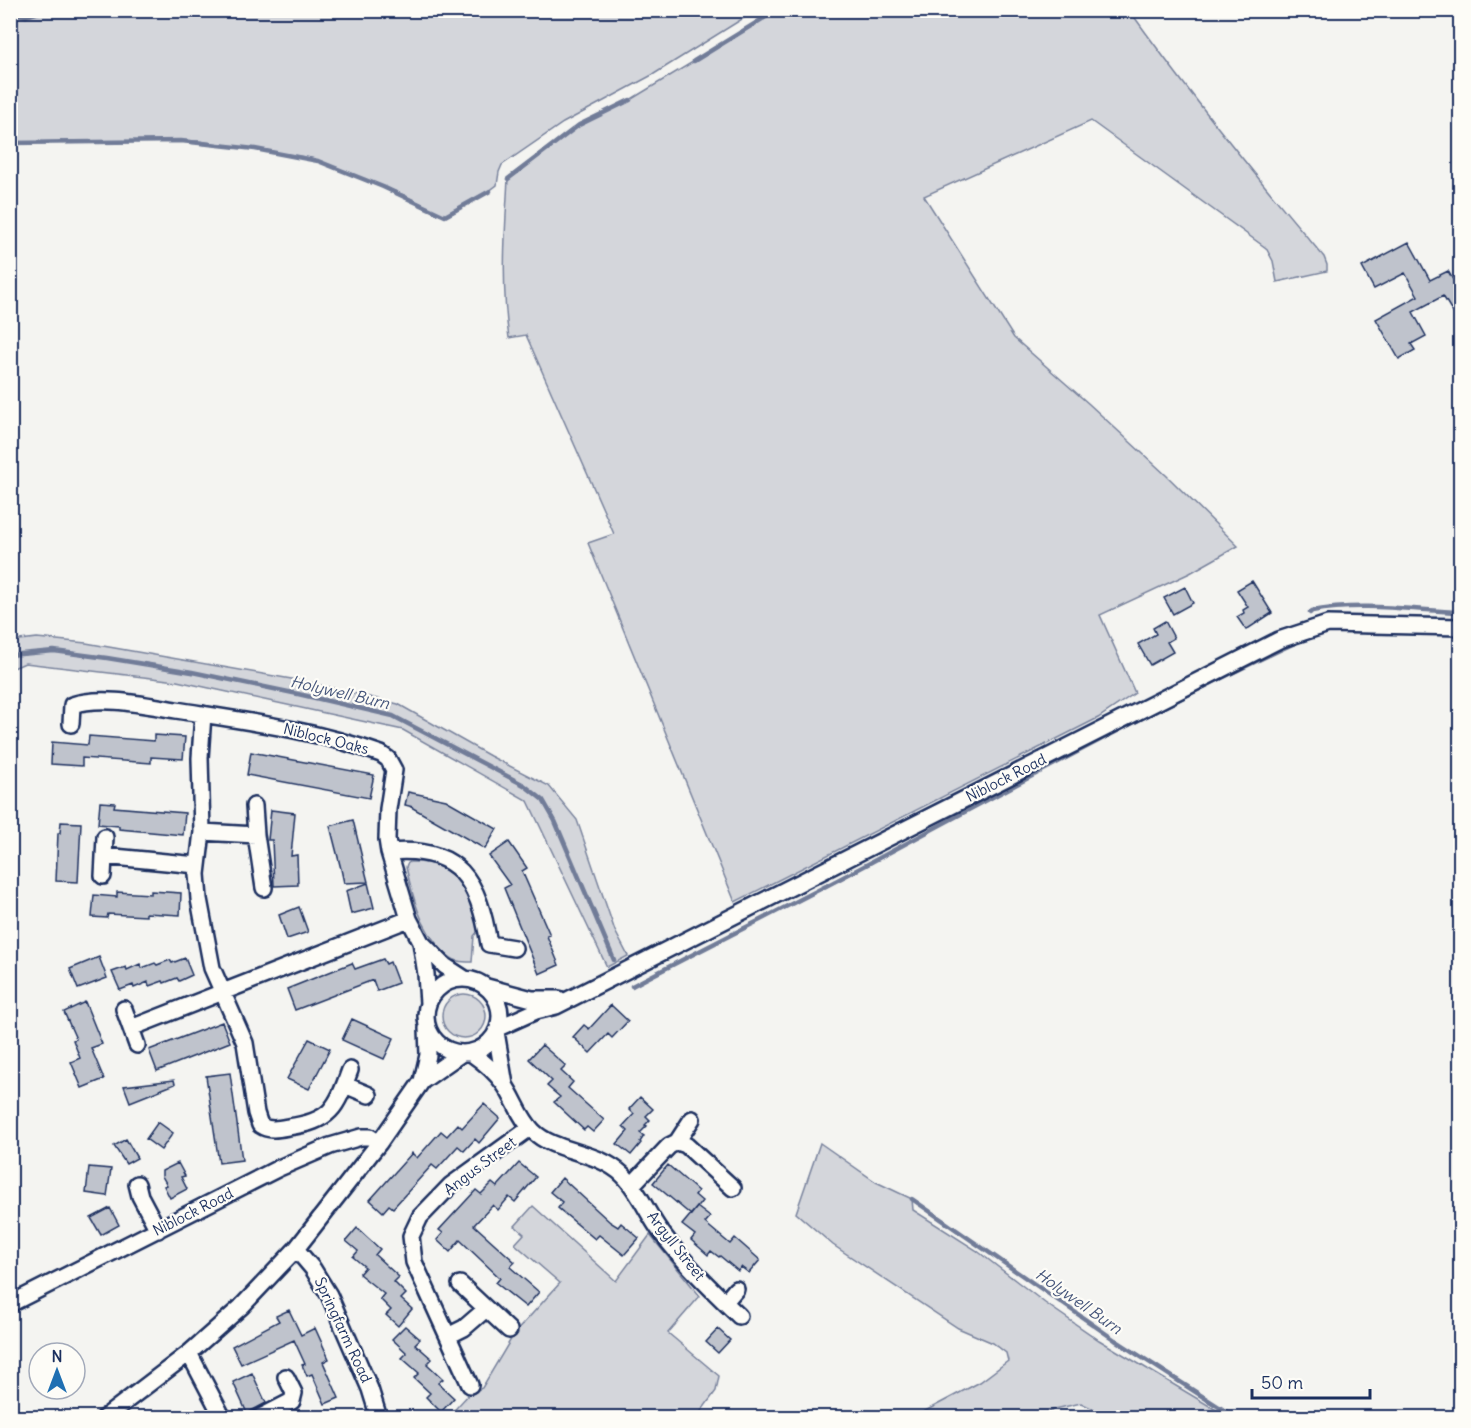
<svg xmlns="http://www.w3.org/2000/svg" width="1471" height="1428" font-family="Delius,sans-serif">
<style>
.green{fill:#d4d6db;stroke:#78829c;stroke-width:1.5}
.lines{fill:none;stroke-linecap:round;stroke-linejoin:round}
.stream{stroke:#717c98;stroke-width:4.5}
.building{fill:#bfc3cc;stroke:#1b2f5e;stroke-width:1.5}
.minor-casing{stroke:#1b2f5e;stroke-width:20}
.minor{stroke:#fdfcf7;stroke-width:15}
.labels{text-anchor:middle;stroke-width:4.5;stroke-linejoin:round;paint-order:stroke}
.street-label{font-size:15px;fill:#1b2f5e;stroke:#fdfcf7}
.water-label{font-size:16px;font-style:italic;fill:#46567b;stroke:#fdfcf7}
</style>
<rect width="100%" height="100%" fill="#f4f4f1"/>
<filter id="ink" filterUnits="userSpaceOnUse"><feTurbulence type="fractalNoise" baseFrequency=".0167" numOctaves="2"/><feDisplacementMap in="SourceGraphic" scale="12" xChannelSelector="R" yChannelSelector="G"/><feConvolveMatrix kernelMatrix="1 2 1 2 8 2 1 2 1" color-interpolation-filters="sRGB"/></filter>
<g filter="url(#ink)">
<path class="green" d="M10,11L11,10L755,11L654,74L563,123L502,165L499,172L497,185L485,194L445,216L404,195L311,158L200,141H61L11,143Z
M777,11H1130C1191,96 1256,177 1324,257L1327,265V271L1277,282L1273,261L1266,248L1091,121L924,196L1014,338L1089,404L1167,476L1238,546L1190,573L1100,615L1135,693L1098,718L735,902L588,543L614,534L526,335L509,338C501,285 505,232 508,179L579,125L630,100Z
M37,638L86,643L303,681L398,704L490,756L549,786L577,820L615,931L628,956L607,967L528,801L403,730L177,681L25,663L11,669V641Z
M410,862C457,860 468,891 480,929L474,936L472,962C468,962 462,962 458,961C452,960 446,954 442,950C420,927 413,898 406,867L407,864Z
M442 1016a22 22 0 1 1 44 0a22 22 0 1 1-44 0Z
M820,1143L876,1182L912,1199L913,1210L976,1250L1045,1303L1099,1340L1228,1417H1110L1081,1403L1055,1409L1039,1417H914L980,1382L1008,1361L1006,1353L993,1343L958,1328L833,1245L796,1213Z
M533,1206L616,1281L650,1235L700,1296L668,1333L719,1376L716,1391L697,1417L447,1418L469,1394L482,1388L514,1334L560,1283L515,1244L524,1234L515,1226Z"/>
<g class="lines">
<path class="stream" d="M10,12L26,16L46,10
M694,61L777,10
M10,143L181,141L255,149L318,161L383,187L445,216L490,191
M508,179L579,125L630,100
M1310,613L1312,611C1360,602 1412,610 1460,612
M10,655L54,651L107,658L192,672L298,694L393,716L524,785L543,800L555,821L614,960
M632,986C710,945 789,906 866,865C1010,788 1153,709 1301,640
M912,1199L1115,1340L1236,1418"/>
</g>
<path class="building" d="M1409,242L1430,280L1448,271L1461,293V326L1443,296L1413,312L1426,336L1411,344L1415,350L1399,359L1376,319L1418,296L1405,273L1374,289L1362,267Z
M1252,581L1272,613L1246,630L1237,617L1244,613L1243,610L1248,607L1237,590Z
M1185,587L1193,603L1173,614L1164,598Z
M1165,621L1174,638L1167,642L1173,652L1150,665L1138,644L1156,634L1153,628Z
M154,735L185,737L183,759L151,757V763L82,758V766L51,764L52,742L88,745L89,736L154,741Z
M251,752L374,775L369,798L247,775Z
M408,792L446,800L497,829L485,849L411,807H413L405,805Z
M100,802L115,803L114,807L185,813L183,835L119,829V826L98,824Z
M271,810L295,813L291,856L297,855L298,885L274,886L272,840H268Z
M353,820L363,862L368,882L344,883L341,869L330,826Z
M61,822L81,823L78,882L56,881L58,833H60Z
M509,842L527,868L522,871L550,935L547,936L559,965L539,974L504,888L510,885L489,856Z
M368,883L374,908L351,914L346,891Z
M151,891L181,893L180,915L146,913V916L108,914L107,918L92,917L94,895L117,897V892L151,894Z
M299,907L308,932L287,939L279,915Z
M99,957L107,978L78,989L70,969Z
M185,958L192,975L179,981L177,978L164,983L163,981L149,986L148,982L134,988L133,985L120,990L112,972L126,967L127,970L140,964L142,968L155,963L157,965L170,960L172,963Z
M383,959L386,964L390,962L398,983L377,991L373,980L295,1010L287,989L352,963L355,969Z
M85,1002L102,1044L91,1048L104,1079L82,1088L71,1062L80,1058L73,1040L76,1039L64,1012Z
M611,1005L628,1021L612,1038L608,1034L590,1053L573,1037L584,1025L589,1029Z
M352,1019L394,1038L384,1059L342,1040Z
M222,1022L230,1042L157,1071L149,1050Z
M309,1039L330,1049L309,1089L287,1079Z
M542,1045L566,1066L561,1071L573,1082L568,1088L604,1120L593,1132L587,1127L584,1130L554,1102L560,1097L547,1086L552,1081L529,1059Z
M230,1073L242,1160L219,1163L206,1076Z
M174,1080L175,1084L130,1102L124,1086Z
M640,1097L653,1109L646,1116L650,1120L645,1125L647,1126L640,1133L644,1136L640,1142L641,1143L631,1155L617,1144L628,1131L623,1126L634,1114L629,1109Z
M484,1104L500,1118L479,1143L475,1139L464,1151L458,1146L437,1169L432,1165L393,1208L389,1205L383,1212L370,1200L412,1153L417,1158L441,1131L447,1136L458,1124L462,1128Z
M158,1122L173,1133L161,1150L146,1139Z
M126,1139L137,1158L126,1164L114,1146Z
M178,1163L185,1176L181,1177L187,1189L170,1198L164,1186L167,1185L162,1176V1171Z
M519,1163L536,1177L515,1202L509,1197L498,1210L493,1205L474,1225L515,1262L510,1267L539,1292L526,1307L496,1283L500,1278L460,1240L450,1252L437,1240L443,1233L439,1230L476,1190L481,1194L492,1183L497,1187Z
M668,1165L698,1191L695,1195L702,1201L691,1215L653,1183Z
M89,1167L111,1169L107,1196L86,1193Z
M562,1178L610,1222L618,1227L621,1223L639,1238L624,1255L599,1235L595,1239L558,1208L562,1202L550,1192Z
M697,1207L710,1217L705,1223L730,1244L735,1238L760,1260L749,1273L741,1267L738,1271L720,1256L719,1257L711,1251L708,1255L691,1240L695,1235L682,1225Z
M110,1208L119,1225L101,1235L91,1218Z
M357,1228L380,1249L375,1255L399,1277L394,1282L406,1294L401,1299L412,1309L398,1326L386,1315L391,1310L380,1299L384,1294L359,1274L365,1267L353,1257L358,1251L346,1241Z
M289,1310L301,1335L315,1328L329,1359L323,1362L339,1398L325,1404L312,1374L307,1376L302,1365L305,1364L294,1340L241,1364L232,1346L279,1321L276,1316Z
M405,1326L420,1339L415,1344L432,1359L427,1364L443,1379L438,1383L454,1398L441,1412L426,1397L430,1393L414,1378L419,1373L402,1358L407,1353L392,1339Z
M718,1329L730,1340L718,1353L706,1342Z
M252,1373L266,1403L247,1413L233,1382Z"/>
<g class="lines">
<defs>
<path id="minor" d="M203,714L200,758L202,832L197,874L199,899L212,968L245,1043L256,1113L260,1125C269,1131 278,1129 288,1127C331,1121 336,1109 350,1070
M71,724L72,705C102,695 145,705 176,710C245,721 316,730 381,754L388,759L394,770L388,809L387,839L389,852L409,919L421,942L445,966L465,979
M254,806L256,835L264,888
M202,832L256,835
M389,852C459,845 479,881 489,944L514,948
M104,856L197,865
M103,876L105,837
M421,942L426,974L428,1003
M426 1016a37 37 0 1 1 74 0a37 37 0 1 1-74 0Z
M487,987L532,999H559
M124,1009L137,1045
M131,1028L409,919
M498,1028L536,1011L556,1006L1279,640L1328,624L1460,627
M496,1032L505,1085
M471,1053C484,1062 495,1071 504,1084C515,1099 519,1117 533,1131C555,1153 597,1150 623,1175C639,1191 647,1213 661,1232C684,1263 711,1289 739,1316
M422,1081L428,1055L427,1028
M345,1085L369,1095
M677,1142L692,1119
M137,1184L140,1196L158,1230
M632,1185L669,1146L677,1142L686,1145L733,1188
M296,1249L313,1269L329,1295L370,1389L379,1418
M460,1284L509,1330
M725,1302L736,1289
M10,1304L279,1168L330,1146L361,1137H370L379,1143
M448,1336L464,1328L486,1309
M189,1353L223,1418
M470,1385L414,1262L411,1236L420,1217L451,1185L530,1128
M104,1418L189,1353L241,1307L296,1249L379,1143L422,1081L462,1053
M259,1418L292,1401L294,1393L286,1377"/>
</defs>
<use href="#minor" class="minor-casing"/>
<use href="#minor" class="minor"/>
</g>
</g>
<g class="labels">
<g class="street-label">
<text transform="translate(326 739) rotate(14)" y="5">Niblock Oaks</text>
<text transform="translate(1006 778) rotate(-27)" y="5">Niblock Road</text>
<text transform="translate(480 1166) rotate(-37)" y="5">Angus Street</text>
<text transform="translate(193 1212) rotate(-27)" y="5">Niblock Road</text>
<text transform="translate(676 1246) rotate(52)" y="5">Argyll Street</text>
<text transform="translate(343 1330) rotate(65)" y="5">Springfarm Road</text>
</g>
<g class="water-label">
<text transform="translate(340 692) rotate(13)" y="6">Holywell Burn</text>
<text transform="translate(1079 1301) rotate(35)" y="6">Holywell Burn</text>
</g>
</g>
<rect width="1471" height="1428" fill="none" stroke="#fdfcf7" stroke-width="36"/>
<rect x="18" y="18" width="1435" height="1392" fill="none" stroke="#1b2f5e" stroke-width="2" filter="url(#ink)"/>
<g transform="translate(57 1371)"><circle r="28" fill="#fdfcf7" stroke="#a3aaba" stroke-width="1.5"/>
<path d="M0-4.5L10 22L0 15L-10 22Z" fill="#1f6fb2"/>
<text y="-9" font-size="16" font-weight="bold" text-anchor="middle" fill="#1b2f5e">N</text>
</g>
<path d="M1252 1389v9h118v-9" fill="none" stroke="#1b2f5e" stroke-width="3"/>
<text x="1261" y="1389" font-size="18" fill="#1b2f5e" stroke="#fdfcf7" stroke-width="4.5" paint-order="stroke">50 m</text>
</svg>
